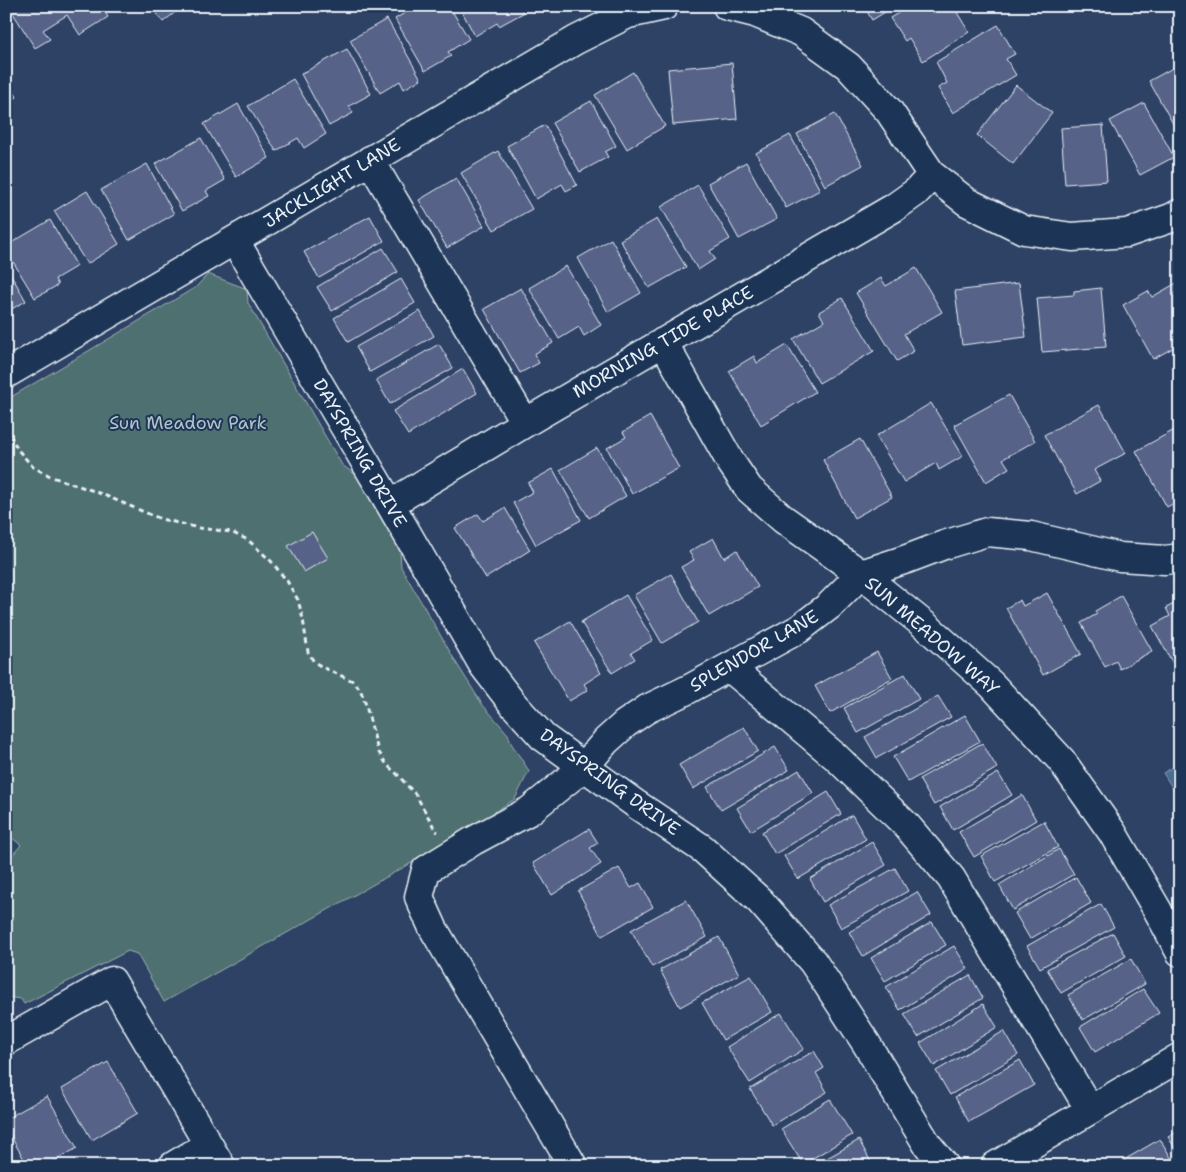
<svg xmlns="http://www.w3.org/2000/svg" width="1186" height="1172" font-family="'Shantell Sans',sans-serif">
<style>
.green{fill:#50706f;stroke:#9cb0b4}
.water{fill:#4b6c91;stroke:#8aa1ba}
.building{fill:#576288;stroke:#e8f1f8}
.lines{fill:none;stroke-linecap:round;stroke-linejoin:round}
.minor-casing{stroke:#e8f1f8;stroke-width:31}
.path{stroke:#e8f1f8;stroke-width:3;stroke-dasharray:5 4;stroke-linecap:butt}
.minor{stroke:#1d3557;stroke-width:28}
.labels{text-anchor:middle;stroke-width:4;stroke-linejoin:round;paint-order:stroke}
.street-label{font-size:18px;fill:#e8f1f8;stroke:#1d3557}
.park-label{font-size:18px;fill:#b3c4c8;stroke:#1d3557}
</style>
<rect width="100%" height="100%" fill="#2e4265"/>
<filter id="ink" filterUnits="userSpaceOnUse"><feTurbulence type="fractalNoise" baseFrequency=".02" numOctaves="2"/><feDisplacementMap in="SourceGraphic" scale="10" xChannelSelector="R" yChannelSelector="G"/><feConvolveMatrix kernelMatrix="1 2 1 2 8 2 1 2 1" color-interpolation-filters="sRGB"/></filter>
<g filter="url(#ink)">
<path class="green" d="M208,274L247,289L248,303L342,465L356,475L400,551L401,567L457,664L482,704L508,734L511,743L529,771L515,799L431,852L164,1002L137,954L128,951L24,1004L21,999L6,997V863L21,845L6,833V400L196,287Z"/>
<path class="water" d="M1180,763V800L1163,773Z"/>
<path class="building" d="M18,6H101L108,17L80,35L67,15L43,30L50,39L35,48L11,10Z
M151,6H183L163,22Z
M416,6H449L469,39L448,52L451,56L425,71L395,19Z
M459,6H520L523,13L499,26L497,23L475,36Z
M864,6H895L872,20Z
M910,6H953L969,32L923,61L909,38L905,41L890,18Z
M387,19L421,79L404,89L400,81L380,93L350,40Z
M998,25L1015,54L1006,59L1016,75L953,113L938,88L947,83L936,62Z
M347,49L371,94L349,106L353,113L329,126L301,74Z
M732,63L737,119L673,125L668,69Z
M1180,64V136L1149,81Z
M633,72L665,126L627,149L595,95Z
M6,78L17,97L6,104Z
M293,79L326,134L304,148L298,138L276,151L248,106Z
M1016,85L1052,113L1013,164L977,135Z
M591,101L616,146L605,152L608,157L580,172L552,123Z
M1144,103L1174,157L1140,175L1110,121Z
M238,104L269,158L236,177L204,124Z
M835,114L863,165L825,186L797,134Z
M545,125L577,185L566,191L562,184L536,199L507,146Z
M1103,125L1107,181L1065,184L1061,128Z
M790,135L820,190L786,208L756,153Z
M201,138L225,180L206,191L209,196L182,211L155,164Z
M498,151L532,209L494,230L461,173Z
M746,162L777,219L739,239L708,183Z
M147,164L174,214L129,240L101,190Z
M456,178L484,226L447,248L419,200Z
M698,185L730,239L710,251L715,259L698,270L661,207Z
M87,191L119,244L87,264L54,211Z
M370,216L384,241L319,278L304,252Z
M657,219L686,267L649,288L620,240Z
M50,220L77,266L55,279L58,285L35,298L6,250V246Z
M611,239L641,293L608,312L578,258Z
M383,248L398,272L332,311L317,287Z
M6,266L26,301L6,312Z
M566,266L601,325L584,336L579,327L559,339L529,288Z
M916,268L942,312L904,334L914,351L897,361L856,293L881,278L886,286Z
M401,279L415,303L348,342L334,318Z
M1180,281V344L1153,359L1123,305L1148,291L1152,297Z
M1019,283L1026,337L962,345L955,291Z
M521,288L553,343L534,354L539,363L520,373L484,309Z
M1101,288L1106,347L1042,352L1037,298L1074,295V291Z
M842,298L874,351L819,383L793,339L824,321L819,312Z
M420,311L434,336L370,372L356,347Z
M439,344L453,368L390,404L376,380Z
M787,345L815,392L761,425L729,371L754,356L757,363Z
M463,369L477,393L408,435L393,411Z
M1009,395L1035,441L1003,459L1009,468L986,482L954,425Z
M931,403L963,456L939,470L936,463L904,482L876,436Z
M1099,405L1126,453L1094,470L1100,481L1077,494L1044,435Z
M650,416L679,468L632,494L607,448L626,437L623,432Z
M1180,427V500L1167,507L1136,451Z
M860,439L892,497L854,518L823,460Z
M597,448L626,496L589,518L560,470Z
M553,469L581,520L536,545L513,503L533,492L528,483Z
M505,508L530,550L486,578L455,528L478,514L483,521Z
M312,532L328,558L304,572L288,546Z
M713,538L724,558L737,550L758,587L709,616L681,567L694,560L689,552Z
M671,574L698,622L662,643L634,595Z
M1047,593L1081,654L1043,675L1006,608L1020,600L1023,606Z
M626,595L653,640L631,653L635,659L612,673L581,622Z
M1121,596L1152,651L1120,669L1116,661L1105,667L1081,623L1097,614L1095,611Z
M1180,601V667L1176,669L1152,626L1170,616L1166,608Z
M570,621L601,673L584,684L588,690L569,701L534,643Z
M877,652L892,678L830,713L815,686Z
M905,674L919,699L858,733L844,708Z
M938,696L951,717L877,758L865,737Z
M965,715L980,741L908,782L893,757Z
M744,727L758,751L693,789L679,765Z
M982,743L997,768L934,805L919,779Z
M775,747L789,770L721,810L707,787Z
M799,770L813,793L751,831L737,808Z
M998,773L1012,795L953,830L940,807Z
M828,792L841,814L775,854L762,832Z
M1022,795L1036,820L974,857L959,832Z
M852,815L866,839L798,879L784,856Z
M1044,821L1058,847L995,882L981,856Z
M589,829L598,843L590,848L601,864L552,895L533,863Z
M872,842L886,865L823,902L810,879Z
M1059,849L1074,874L1013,910L999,885Z
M619,868L631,888L640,883L653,907L602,936L578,891Z
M895,868L908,891L841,928L828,905Z
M1076,877L1091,903L1030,939L1015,913Z
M917,892L931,915L863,956L849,932Z
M686,900L707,937L652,967L631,930Z
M1101,904L1114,927L1040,968L1027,946Z
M932,922L946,945L885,981L871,958Z
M1113,933L1126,956L1061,993L1047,969Z
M719,937L739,974L680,1007L660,970Z
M954,946L968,969L900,1010L886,987Z
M1131,959L1145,984L1083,1020L1068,995Z
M970,975L983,998L918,1037L904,1014Z
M751,976L772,1012L723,1040L702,1003Z
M1143,989L1159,1013L1095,1052L1080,1027Z
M983,1004L997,1027L934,1066L920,1043Z
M781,1013L804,1049L750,1083L727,1047Z
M1004,1031L1018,1055L950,1095L936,1071Z
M814,1051L824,1068L816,1073L827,1092L772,1125L750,1089Z
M1020,1060L1034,1085L969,1122L955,1097Z
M108,1062L138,1113L92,1140L62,1089Z
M47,1096L77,1148L46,1166H28L6,1128V1119Z
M830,1099L852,1135L803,1164L781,1129Z
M1180,1130V1156L1168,1137Z
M1160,1139L1176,1166H1127L1124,1160Z
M859,1140L873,1166H813Z"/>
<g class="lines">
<defs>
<path id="minor" d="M727,6L755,13L801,32L848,66L889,111L932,175L967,202L1024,230L1072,237L1127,233L1171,218L1180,213
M370,160L525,423
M235,241L390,504L483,665L513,704L543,737L637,805L703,849L760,901L813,962L866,1043L927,1144L945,1166
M663,342L730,461L749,489L783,519L861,574L927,627L992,685L1061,760L1112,832L1158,911L1180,952
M6,374L576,40L628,14L664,6
M390,504L525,423L895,207L916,192L932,175
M730,668L836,757L907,826L951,878L1090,1110
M6,1041L112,981L221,1166
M173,1166L208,1145
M573,1166L433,928L419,897L426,870L473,841L529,811L584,767L606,741L625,724L647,709L689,689L799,629L829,606L861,574L907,559L944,545L987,532L1031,536L1120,557L1165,560L1180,558
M995,1166L1180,1057"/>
</defs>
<use href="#minor" class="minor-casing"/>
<path class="path" d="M6,427L18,450L33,467L52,477L94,491L161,519L199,528L231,532L248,540L271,561L287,581L298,600L303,619L308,652L314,662L324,668L353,681L360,689L365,702L378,751L387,765L397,774L416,795L436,831L438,832"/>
<use href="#minor" class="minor"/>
</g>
</g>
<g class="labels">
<g class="street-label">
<text transform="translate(332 183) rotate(-31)" y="6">JACKLIGHT LANE</text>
<text transform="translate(663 342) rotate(-30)" y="6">MORNING TIDE PLACE</text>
<text transform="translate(360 453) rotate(60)" y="6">DAYSPRING DRIVE</text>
<text transform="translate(932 636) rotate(41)" y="6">SUN MEADOW WAY</text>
<text transform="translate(754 651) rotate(-30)" y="6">SPLENDOR LANE</text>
<text transform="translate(610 782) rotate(36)" y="6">DAYSPRING DRIVE</text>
</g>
<g class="park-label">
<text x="188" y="429">Sun Meadow Park</text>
</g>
</g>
<rect width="1186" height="1172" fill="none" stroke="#1d3557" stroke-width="25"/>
<rect x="12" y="12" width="1161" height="1147" fill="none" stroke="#e8f1f8" stroke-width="2" filter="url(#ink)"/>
</svg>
